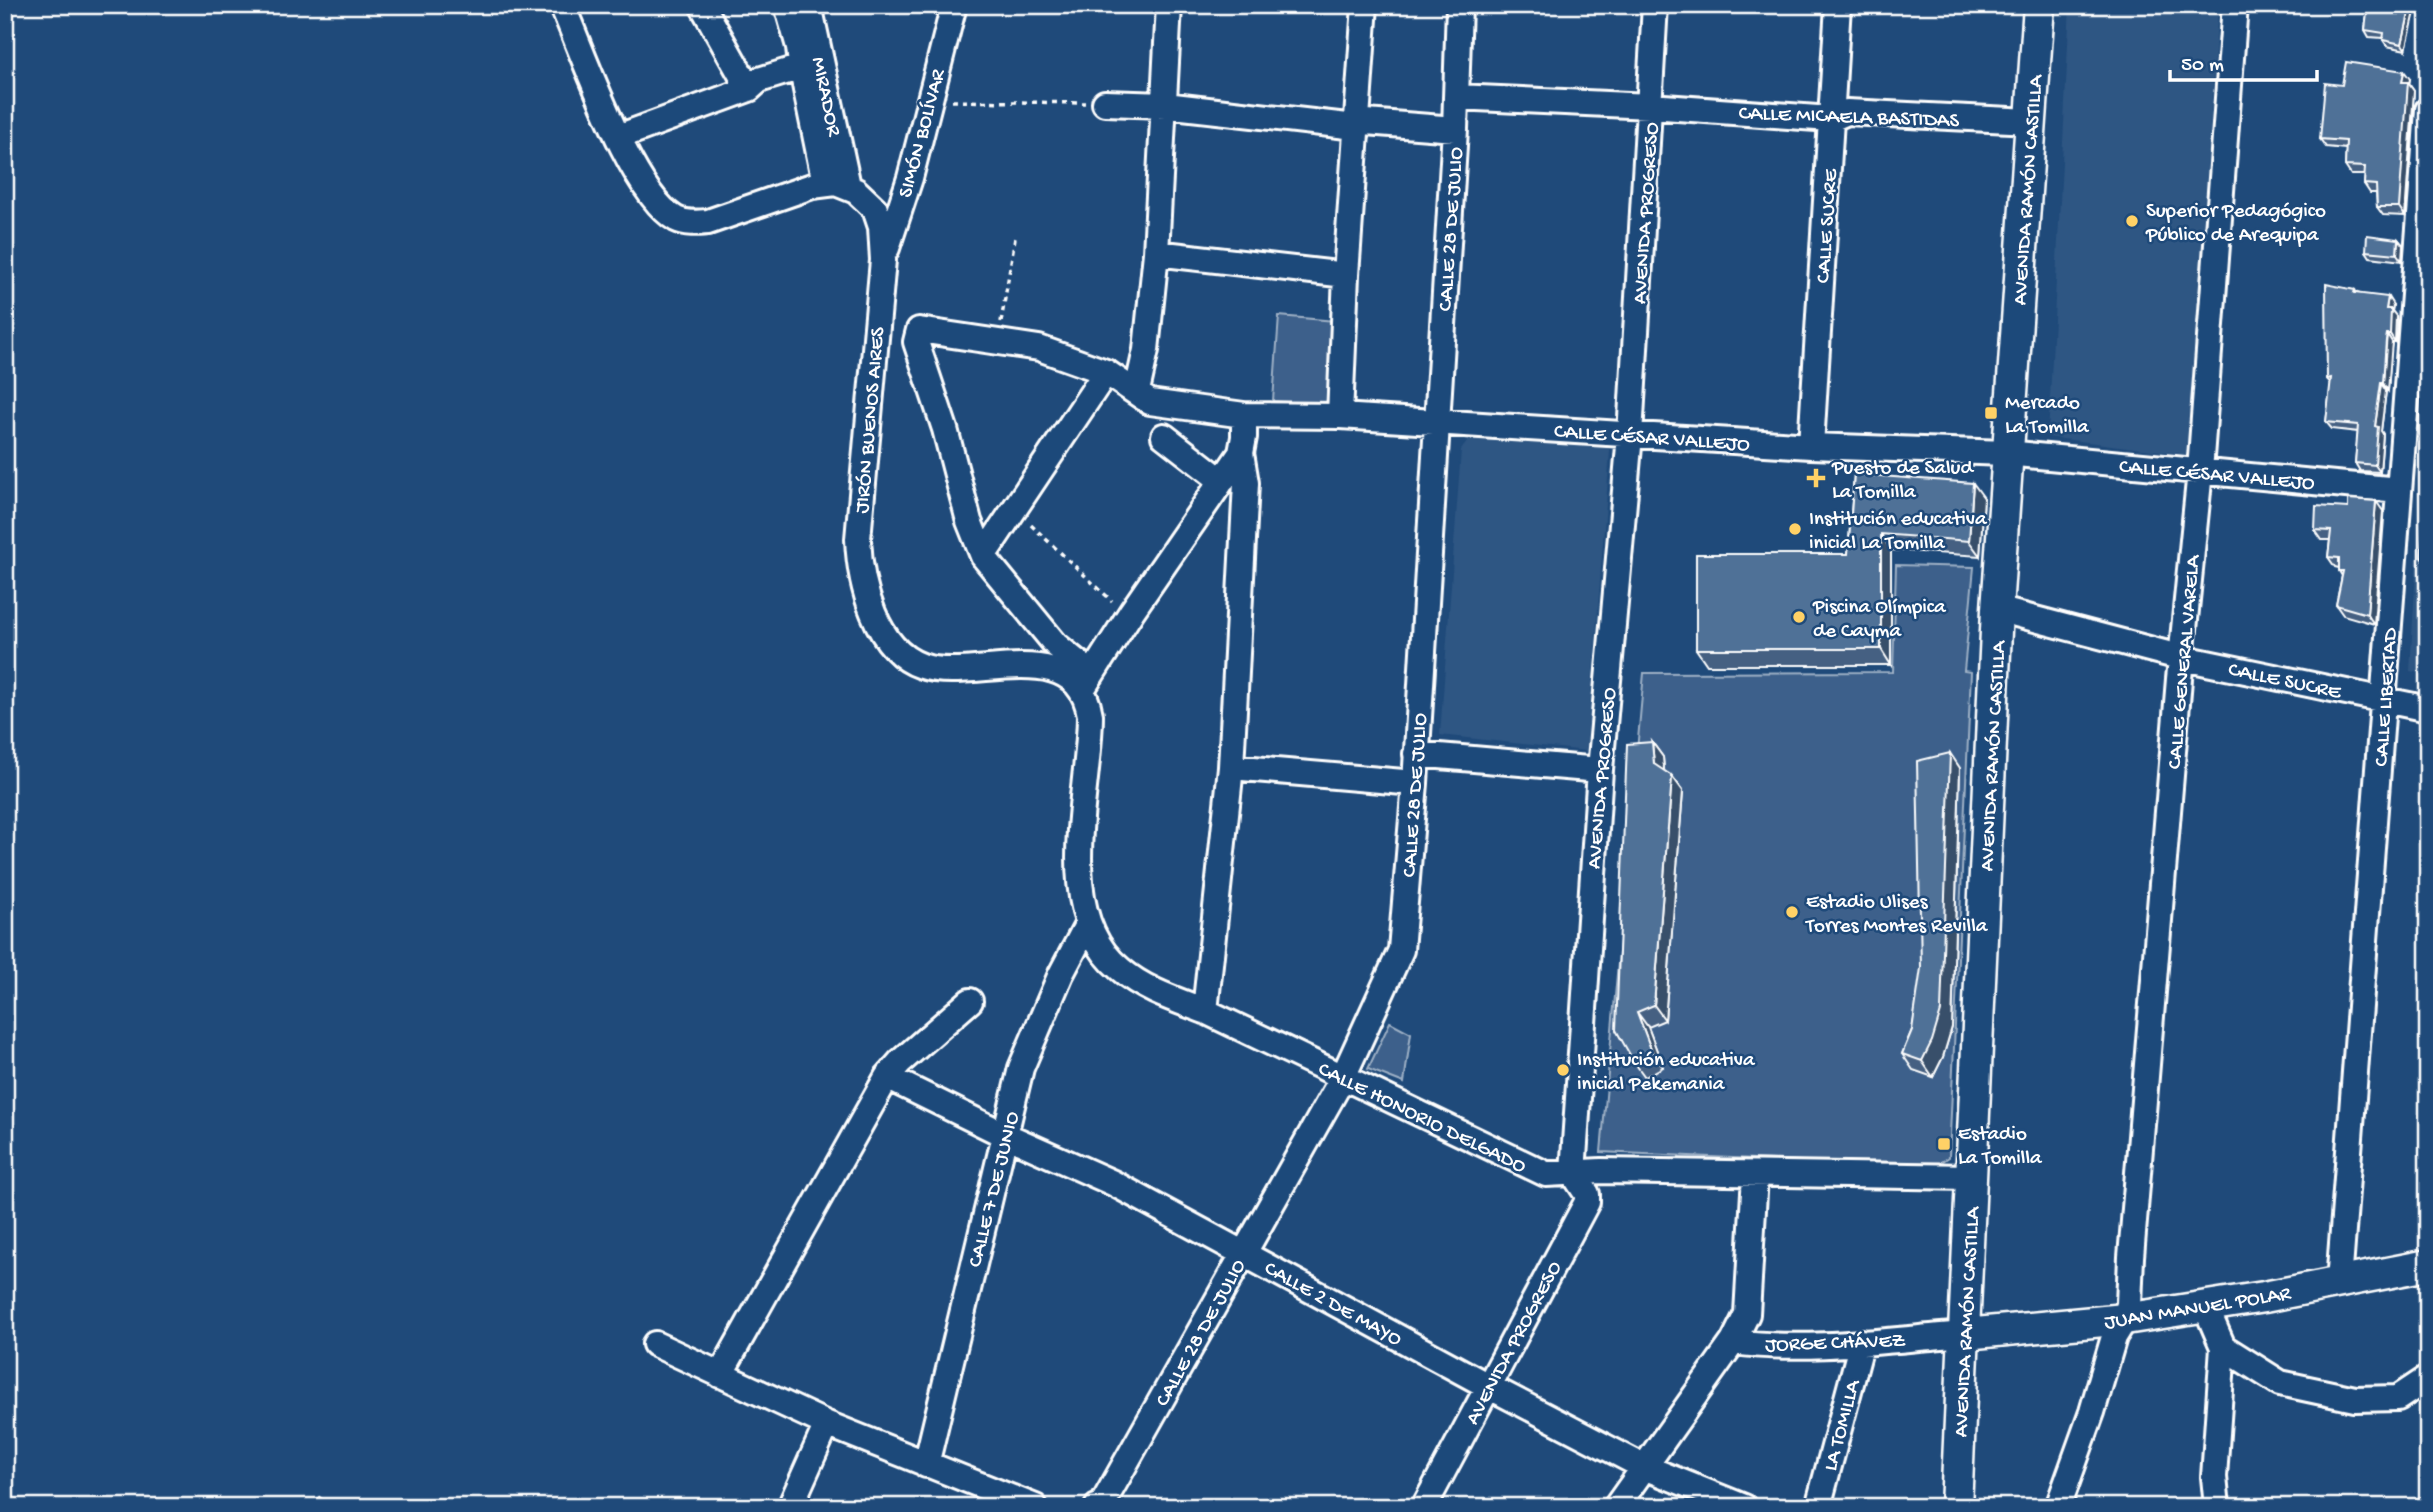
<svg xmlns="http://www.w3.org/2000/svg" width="2433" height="1512" font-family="'Gochi Hand',sans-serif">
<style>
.built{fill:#2e5683}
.green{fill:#3c618b;stroke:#9eb0c5;stroke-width:2}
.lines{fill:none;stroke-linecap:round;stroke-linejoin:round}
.minor-casing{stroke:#fff;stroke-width:30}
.major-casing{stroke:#fff;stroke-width:35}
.path{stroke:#fff;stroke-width:3.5;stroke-dasharray:5 5;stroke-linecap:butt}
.minor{stroke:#1f4a7a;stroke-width:24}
.major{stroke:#1f4a7a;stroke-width:30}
.wall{fill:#456182;stroke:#fff;stroke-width:2}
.shaded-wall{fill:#384f6a;stroke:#fff;stroke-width:2}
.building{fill:#507197;stroke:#fff;stroke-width:2}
.poi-dot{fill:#ffd166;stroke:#1f4a7a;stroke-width:2.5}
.labels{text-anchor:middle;stroke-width:5;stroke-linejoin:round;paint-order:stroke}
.street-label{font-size:21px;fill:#fff;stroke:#1f4a7a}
.poi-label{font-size:21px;fill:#fff;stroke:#1f4a7a;text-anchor:start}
</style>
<rect width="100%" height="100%" fill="#1f4a7a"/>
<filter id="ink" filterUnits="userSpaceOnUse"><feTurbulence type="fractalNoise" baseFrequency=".0143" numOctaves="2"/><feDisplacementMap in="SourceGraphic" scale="14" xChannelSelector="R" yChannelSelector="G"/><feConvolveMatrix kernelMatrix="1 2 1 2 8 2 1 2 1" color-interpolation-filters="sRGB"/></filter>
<g filter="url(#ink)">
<path class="built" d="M2070,5H2218L2190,455L2048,437Z
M2428,367V675L2410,671Z
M1470,438L1604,444L1610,451L1587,751L1440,735L1461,450Z"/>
<path class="green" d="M1279,316L1335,321L1328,405L1273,401Z
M1896,565L1974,567L1964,671L1971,672L1949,1157L1934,1167L1601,1152L1644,673L1893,672Z
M1390,1022L1411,1033L1404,1083L1368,1069Z"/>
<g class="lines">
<defs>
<path id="minor" d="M562,5C584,55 631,194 676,219C686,224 697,223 708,222L812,186L836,183L856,191L875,209L881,227L883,260L858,539C860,583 875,650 922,666C972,684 1076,632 1090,715C1090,791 1051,912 1120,969C1144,990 1176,1000 1205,1011L1546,1174L1601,1171L1971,1177
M702,5L749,89
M787,5L799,47L801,65L825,183
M809,5L848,186
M1456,97L1650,106L1831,119L1847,112L2031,121
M1105,103L1165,105L1356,127L1366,122L1455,129
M618,137L749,89L759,80L821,61
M887,248L910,178L954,5
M1156,253L1346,275
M1137,391L1146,350L1156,253L1169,5
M1340,416L1346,275L1365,5
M1164,436L1222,481
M1811,446L1838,5
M983,556L1106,372
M1997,609L2183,658L2428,709
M1092,674L1056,645L983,556L969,521L945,429L916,342L919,330L1039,348L1106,372L1150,402L1244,415L1340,416L1811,446L2006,453L2399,490
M1083,688L1132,611L1241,453
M1416,754L1600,770
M1231,767L1415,783
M1205,1011L1231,767L1246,483L1241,453L1244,437V415
M887,1077L1005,1135L1113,1183L1488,1386L1644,1467L1744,1507
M2339,1283L2428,110
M2205,1305L2223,1347L2280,1383L2355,1399L2398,1398L2428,1378
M1733,1342C1809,1352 1888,1340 1965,1334
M655,1344L827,1424L1035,1507
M720,1375L887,1077L900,1062L970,1001
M926,1465L1021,1068L1061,974L1088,923
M790,1507L827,1424
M1097,1507L1102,1505L1343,1077L1401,950L1415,783L1455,129L1459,5
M1424,1507L1587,1202V1194L1573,1173L1600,770L1630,435L1655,5
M1616,1507L1733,1342L1747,1314L1755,1175
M1818,1507L1862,1342
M2058,1507L2092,1412L2114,1337L2125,1319L2129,1304L2131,1257L2179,679L2200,471L2235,5
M2217,1507L2214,1477L2223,1347"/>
<path id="major" d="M1965,1334L2125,1319L2264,1297L2428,1265
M1956,1507L1997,609L2039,5"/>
</defs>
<use href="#minor" class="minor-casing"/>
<use href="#major" class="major-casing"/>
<path class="path" d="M952,101L1085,103
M1001,322L1015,238
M1031,525L1112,601
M318,1497L329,1505L338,1507"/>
<use href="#minor" class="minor"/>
<use href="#major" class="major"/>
</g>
<path class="wall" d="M2368,5H2416L2406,50L2387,46L2383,40V38L2369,37L2365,30Z
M2410,79L2409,84L2414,91L2405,216L2383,215L2377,207L2376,193H2370L2364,184L2365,175H2351L2345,166L2346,149L2326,147L2320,139L2342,85Z
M2398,239L2403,245L2402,261L2370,257L2366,251Z
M2355,290L2357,293L2393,305L2392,311L2396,316L2395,342H2392L2391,348L2388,391H2386L2381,431L2383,434L2380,472L2360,471L2355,463L2358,432L2332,429L2326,422L2331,384L2327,379Z
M2428,377V403H2427L2420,393Z
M1854,474L1984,498L1980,556L1891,550V665H1707L1696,649L1848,554Z
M2428,482V565H2426L2421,557Z
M2383,511L2374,624L2343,615L2336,605L2342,576L2339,571V568L2335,567L2328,557L2330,540H2322L2315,530Z
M1652,742L1663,757L1664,771L1672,776L1683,791L1665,1020L1648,1027L1663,1067L1645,1077L1634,1062Z
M1960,768L1952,1027L1943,1057L1933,1077L1913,1070L1902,1054L1912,1030Z"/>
<path class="shaded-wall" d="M2411,5H2416L2415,12L2406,50L2402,44Z
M2404,71L2410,79L2409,84L2414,91L2405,216L2399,207L2402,82Z
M2398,239L2403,245L2402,261L2397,254Z
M2388,297L2393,305L2392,311L2396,316L2395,342L2390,334L2386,309Z
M2387,334L2392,342L2388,391L2383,383Z
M2381,383L2386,391L2381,431L2383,434L2380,472L2375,465V426Z
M1973,483L1984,498L1980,556L1969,541Z
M2376,501L2383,511L2374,624L2367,614Z
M1881,534L1891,550V665L1881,649Z
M1652,742L1663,757L1665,780L1654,764Z
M1950,753L1960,768L1952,1027L1943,1057L1933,1077L1922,1061Z
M1672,776L1683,791L1665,1020L1654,1005Z
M1637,1012L1648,1027L1663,1067L1652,1052Z"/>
<path class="building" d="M2368,5H2411L2402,44L2383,40L2384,33L2365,30Z
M2346,62L2404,71L2402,82H2408L2399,207H2377L2376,185L2364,184L2365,167L2345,166L2346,141L2320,139L2325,83L2342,85Z
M2367,235L2398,239L2397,254L2366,251Z
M2326,284L2355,290L2354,293L2388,297L2386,309H2391L2390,334H2387L2386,340L2383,383H2381L2375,426L2378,427L2375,465L2355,463L2358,425L2326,422L2331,378L2327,379Z
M2420,377H2428V393H2420Z
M1854,474L1973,483L1969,541L1881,534V649H1696V554H1848Z
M2425,482H2428V557H2421Z
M2348,499L2376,501L2367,614L2336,605L2343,571H2339V558L2328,557L2331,531L2315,530L2316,506L2348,508Z
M1652,742L1654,764L1672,776L1654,1005L1637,1012L1652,1052L1634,1062L1616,1030L1627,744Z
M1950,753L1941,1011L1932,1041L1922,1061L1902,1054L1912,1030L1921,968L1917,761Z"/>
</g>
<g class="poi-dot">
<circle cx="2132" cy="221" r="7"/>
<rect x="1984" y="406" width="14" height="14" rx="3.5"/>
<path d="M1812.5 467.5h7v7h7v7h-7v7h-7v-7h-7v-7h7z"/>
<circle cx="1795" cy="529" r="7"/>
<circle cx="1799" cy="617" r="7"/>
<circle cx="1792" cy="912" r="7"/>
<circle cx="1563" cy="1070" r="7"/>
<rect x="1937" y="1137" width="14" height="14" rx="3.5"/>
</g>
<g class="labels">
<g class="street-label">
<text transform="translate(828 96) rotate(78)" y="7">MIRADOR</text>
<text transform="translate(1849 115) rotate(2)" y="7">CALLE MICAELA BASTIDAS</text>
<text transform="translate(920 133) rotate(-75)" y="7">SIMÓN BOLÍVAR</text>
<text transform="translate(2026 190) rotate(-86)" y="7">AVENIDA RAMÓN CASTILLA</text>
<text transform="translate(1644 213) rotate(-86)" y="7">AVENIDA PROGRESO</text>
<text transform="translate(1825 226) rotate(-86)" y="7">CALLE SUCRE</text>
<text transform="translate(1449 229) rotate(-86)" y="7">CALLE 28 DE JULIO</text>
<text transform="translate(868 420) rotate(-85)" y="7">JIRÓN BUENOS AIRES</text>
<text transform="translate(1652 436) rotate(4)" y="7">CALLE CÉSAR VALLEJO</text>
<text transform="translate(2217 473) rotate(5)" y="7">CALLE CÉSAR VALLEJO</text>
<text transform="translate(2182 662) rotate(-85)" y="7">CALLE GENERAL VARELA</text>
<text transform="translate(2285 679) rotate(12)" y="7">CALLE SUCRE</text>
<text transform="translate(2384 697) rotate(-86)" y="7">CALLE LIBERTAD</text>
<text transform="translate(1991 756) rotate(-87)" y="7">AVENIDA RAMÓN CASTILLA</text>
<text transform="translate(1600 778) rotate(-85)" y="7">AVENIDA PROGRESO</text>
<text transform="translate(1413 795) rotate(-86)" y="7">CALLE 28 DE JULIO</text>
<text transform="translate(1423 1116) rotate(26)" y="7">CALLE HONORIO DELGADO</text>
<text transform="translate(992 1189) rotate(-76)" y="7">CALLE 7 DE JUNIO</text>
<text transform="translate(1334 1302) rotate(29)" y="7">CALLE 2 DE MAYO</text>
<text transform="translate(2197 1306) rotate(-9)" y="7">JUAN MANUEL POLAR</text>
<text transform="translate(1965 1322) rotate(-87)" y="7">AVENIDA RAMÓN CASTILLA</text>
<text transform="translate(1199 1332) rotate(-61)" y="7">CALLE 28 DE JULIO</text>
<text transform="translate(1835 1341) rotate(-2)" y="7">JORGE CHÁVEZ</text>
<text transform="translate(1512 1342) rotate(-62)" y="7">AVENIDA PROGRESO</text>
<text transform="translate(1840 1425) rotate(-75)" y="7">LA TOMILLA</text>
</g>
<g class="poi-label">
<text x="2146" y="216">Superior Pedagógico<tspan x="2146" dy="24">Público de Arequipa</tspan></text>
<text x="2005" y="408">Mercado<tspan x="2005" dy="24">La Tomilla</tspan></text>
<text x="1832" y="473">Puesto de Salud<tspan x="1832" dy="24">La Tomilla</tspan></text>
<text x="1809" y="524">Institución educativa<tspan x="1809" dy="24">inicial La Tomilla</tspan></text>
<text x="1813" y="612">Piscina Olímpica<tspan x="1813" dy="24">de Cayma</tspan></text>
<text x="1806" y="907">Estadio Ulises<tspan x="1806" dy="24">Torres Montes Revilla</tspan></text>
<text x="1577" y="1065">Institución educativa<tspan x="1577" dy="24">inicial Pekemania</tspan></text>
<text x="1958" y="1139">Estadio<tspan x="1958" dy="24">La Tomilla</tspan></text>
</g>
</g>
<rect width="2433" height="1512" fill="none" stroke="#1f4a7a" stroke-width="28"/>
<rect x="14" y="14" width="2405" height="1484" fill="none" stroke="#fff" stroke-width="2.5" filter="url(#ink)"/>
<path d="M2170 70v10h147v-10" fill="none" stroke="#ffffff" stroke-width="3.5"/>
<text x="2181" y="70" font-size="21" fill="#ffffff" stroke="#1f4a7a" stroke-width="5" paint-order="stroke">50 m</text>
</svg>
